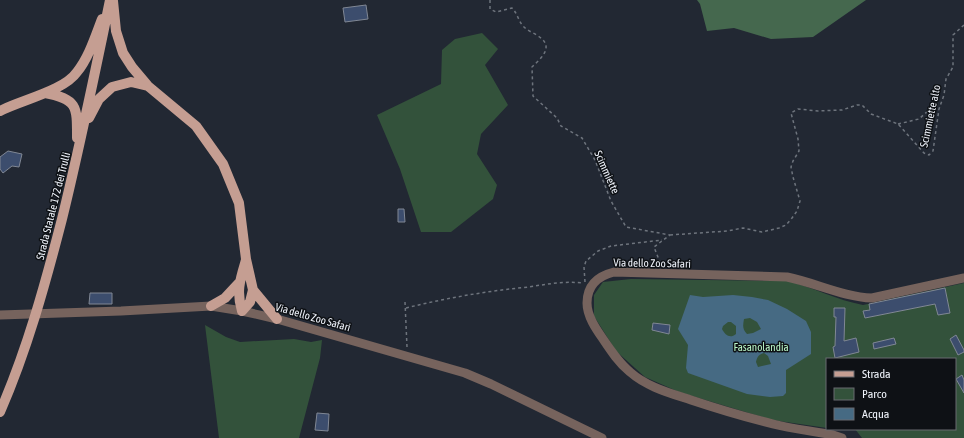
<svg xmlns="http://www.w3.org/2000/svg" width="964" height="438" font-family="'Asap Condensed',sans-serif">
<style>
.green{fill:#33523b}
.forest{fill:#45684e}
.water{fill:#466a83;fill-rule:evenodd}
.building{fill:#3c4d6d;stroke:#808794}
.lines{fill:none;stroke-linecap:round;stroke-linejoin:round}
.path{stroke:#6e747d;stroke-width:1.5;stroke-dasharray:3 3;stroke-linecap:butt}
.tertiary{stroke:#76635d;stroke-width:9}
.primary{stroke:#c59e92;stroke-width:10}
.labels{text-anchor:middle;stroke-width:3;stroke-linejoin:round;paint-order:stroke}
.street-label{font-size:11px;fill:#eff3fb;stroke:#0e1115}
.park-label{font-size:11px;fill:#baf6c7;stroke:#0e1115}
</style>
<rect width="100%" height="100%" fill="#222833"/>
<path class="green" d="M482,33L498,49L485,65L508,105L481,134L477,154L497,185L493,199L451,232H421L400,169L377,115L441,84L442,50L455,39Z
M631,279L788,281C814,288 837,300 863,305L964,283V438H862L855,429H955V359H827V428L772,420L679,392L645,377L616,351L594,316V295L603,282Z
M205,325L226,337L240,342L294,339L311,342L322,340L320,358L299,438H219Z"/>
<path class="forest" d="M697,0H866L813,37L771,39L734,28L707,31L700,4Z"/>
<path class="water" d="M690,295L703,297L733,295L752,297L768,300L787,309L806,321L811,332V354L786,370V393L783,396L770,397L747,394L688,373L686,368L688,345L678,329ZM750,318L757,322L761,329L753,333L747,334C742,329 743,325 744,319ZM728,322H731L736,326V334C730,339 725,335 722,329L723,326ZM764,353L768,356L771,364L758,367L756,362C757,357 759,354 764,353Z"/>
<path class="building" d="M366,5L368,19L345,22L343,8Z
M8,151L22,154L19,167L12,166L3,173L0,169V157Z
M398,209H404L405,222H398Z
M945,288L950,313L938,315L935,304L865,318L863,311L870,310L869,304Z
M90,293H112V304H89Z
M834,308H845L844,341L856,338L859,352L835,358L833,347L835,346L836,317H834Z
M653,323L670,325L669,334L652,330Z
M956,335L964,350V352L958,355L950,339Z
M894,338L896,344L874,349L873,343Z
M962,375L964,380V393L956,379Z
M317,413L329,414L328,431L315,430Z"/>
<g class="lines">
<path class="path" d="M490,0V9L496,12L512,8C518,14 518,21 524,27C529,32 537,34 542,39C553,49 539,60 532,67L533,96L557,118L561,126L582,138L595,160L611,201L626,227L670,235L654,247L661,265
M898,124L919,119L929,110L940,104
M670,235L727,231L743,228L762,232L779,228L786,225L792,218L797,211L800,201L793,177L791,167L793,161L799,151L798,139L791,113L798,109L818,111L842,110L857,105H862L871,114L898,124L924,153L929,155L933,151L939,109L944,95L946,79L953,67V35L964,25
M585,282L584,267L586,261L598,251L611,246L662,240
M405,302L407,347
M406,308C446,298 487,291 529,287C547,284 565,281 583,283"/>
<path class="tertiary" d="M0,315L121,311L211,306L242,311L277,319L465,373L491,384L602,438
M842,438L833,435C813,431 792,429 773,424C745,417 718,409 691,400C670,393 647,387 630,372C619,363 611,351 603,339C596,329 587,316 587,303C587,285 598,276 614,272L787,277C816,283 844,297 872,298L964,278"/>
<path class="primary" d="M113,1L116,31L123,53L132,67L148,86L196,126L223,164L239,203L246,259L253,290L277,319
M45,93C78,99 77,107 77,138
M0,111C21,100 64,91 77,72C89,57 95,37 102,19
M89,118L99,99L112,87L131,82L148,86
M211,306L225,298L239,283
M242,311C236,291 240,280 246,260
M242,311L250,302L253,290
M0,412C27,350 45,285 62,219C80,146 95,73 110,0"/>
</g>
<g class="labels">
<g class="street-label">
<text transform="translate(930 116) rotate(-78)" y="4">Scimmiette alto</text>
<text transform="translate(607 172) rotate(66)" y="4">Scimmiette</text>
<text transform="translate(53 206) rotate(-76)" y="4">Strada Statale 172 dei Trulli</text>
<text transform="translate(652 263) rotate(1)" y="4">Via dello Zoo Safari</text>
<text transform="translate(313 317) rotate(16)" y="4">Via dello Zoo Safari</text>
</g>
<g class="park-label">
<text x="761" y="351">Fasanolandia</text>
</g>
</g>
<rect x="826" y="358" width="130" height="72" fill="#0e1115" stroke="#686b71"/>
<rect x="834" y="371" width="20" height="6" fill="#c59e92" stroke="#686b71"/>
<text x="862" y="378" font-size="12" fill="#eff3fb">Strada</text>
<rect x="834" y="388" width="20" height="12" fill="#33523b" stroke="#686b71"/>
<text x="862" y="398" font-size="12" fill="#eff3fb">Parco</text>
<rect x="834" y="408" width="20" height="12" fill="#466a83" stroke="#686b71"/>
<text x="862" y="418" font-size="12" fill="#eff3fb">Acqua</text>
</svg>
